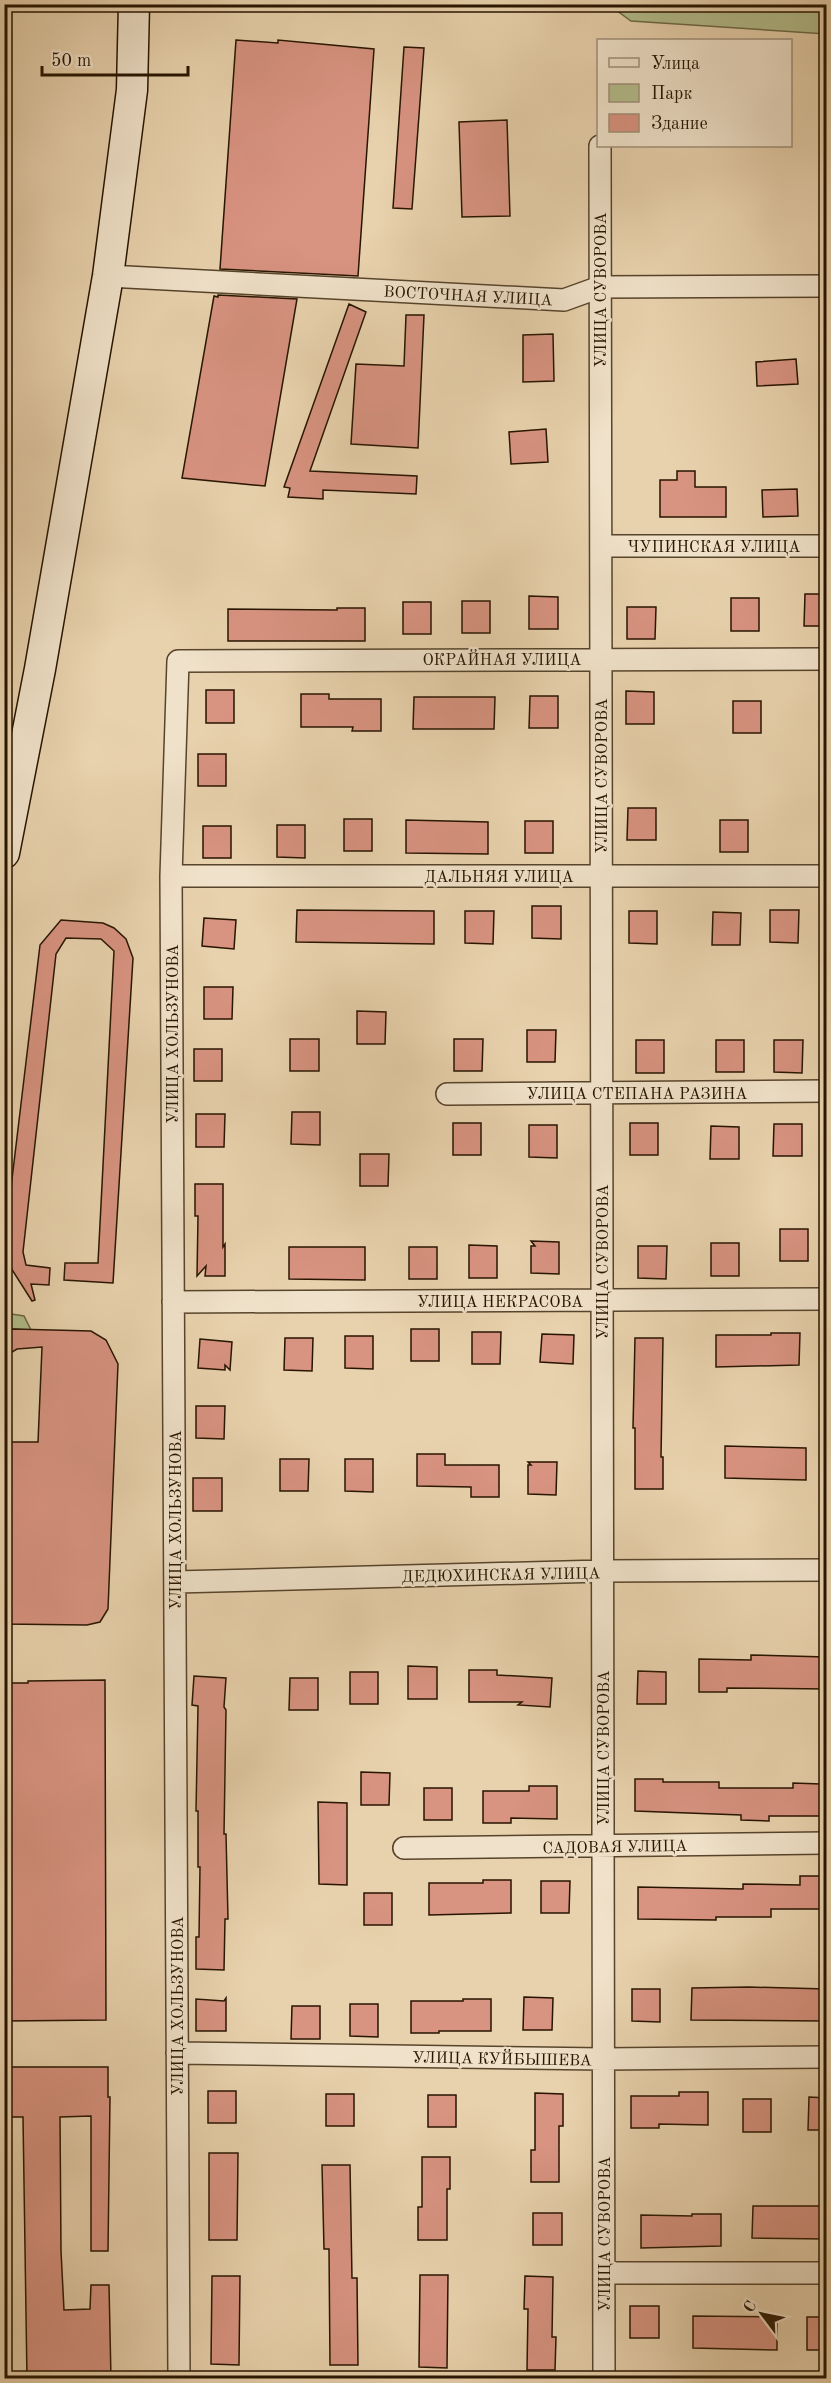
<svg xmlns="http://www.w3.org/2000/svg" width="831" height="2383" font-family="'Old Standard TT',serif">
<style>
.green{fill:#b3bd8c;stroke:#6d6946;stroke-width:1.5}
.building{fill:#d89381;stroke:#271500;stroke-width:1.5}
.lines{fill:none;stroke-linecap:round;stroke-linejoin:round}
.street-casing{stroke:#57442b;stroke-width:24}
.secondary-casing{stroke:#271500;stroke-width:33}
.street{stroke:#f0e2ca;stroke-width:21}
.secondary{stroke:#f0e2ca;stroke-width:30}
.labels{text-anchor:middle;stroke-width:4.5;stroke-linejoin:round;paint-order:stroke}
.street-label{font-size:16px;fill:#271500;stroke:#f0e2ca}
</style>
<rect width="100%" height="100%" fill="#e8d2ad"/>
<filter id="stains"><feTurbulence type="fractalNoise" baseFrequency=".00333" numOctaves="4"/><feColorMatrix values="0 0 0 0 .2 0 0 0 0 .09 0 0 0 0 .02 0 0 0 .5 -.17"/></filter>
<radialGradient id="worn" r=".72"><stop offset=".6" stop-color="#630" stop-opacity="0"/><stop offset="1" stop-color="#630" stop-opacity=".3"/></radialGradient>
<path class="green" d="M612,5H826V34L631,21L612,7Z
M5,1313L24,1316L31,1330L13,1329L5,1336Z"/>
<path class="building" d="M236,40L278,43V40L374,49L358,276L220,269Z
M404,47L424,48L412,209L393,208Z
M507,120L510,216L462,217L459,122Z
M218,295L297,299L265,486L182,478L214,296L218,297Z
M349,304L366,312L310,471L417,476L416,494L323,490V499L288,497L290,488L284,487Z
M406,315H424L418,448L351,444L356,364L404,366Z
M553,334L554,381L523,382V335Z
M796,359L798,384L757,386L756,362Z
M546,429L548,462L511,464L509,432Z
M677,471H695V487H726V517H660V480H677Z
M797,489L798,516L763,517L762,490Z
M805,594H826V626H804Z
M529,596L558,597V629H529Z
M731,598H759V631H731Z
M462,601H490V633H462Z
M403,602H431V634H403Z
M627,607H656L655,639H627Z
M337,608H365V641H228V609L337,610Z
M206,690H234V723H206Z
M626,691L654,692V724H626Z
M301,694H329V699H381V731H352L353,727H301Z
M530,696H558V728H529Z
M414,697H495L494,729H413Z
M733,701H761V733H733Z
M198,754H226V786H198Z
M628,808H656V840H627Z
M344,819H372V851H344Z
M406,820L488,822V854L406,853Z
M720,820H748V852H720Z
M525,821H553V853H525Z
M277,825H305V858L277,857Z
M203,826H231V858H203Z
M532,906H561V939L532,938Z
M297,910L434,911V944L296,942Z
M770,910H799L798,943L770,942Z
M465,911H494L493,944L465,943Z
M629,911H657V944L629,943Z
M713,912L741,913L740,945H712Z
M204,918L236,920L234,949L202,946Z
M61,920L103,923L114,928L126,939L133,958L113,1283L64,1280L65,1263H98L114,951L101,939L66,938L56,954L23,1252L26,1265L50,1268L49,1285L31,1284L35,1300L32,1301L4,1257V1246L40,945Z
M204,987H233L232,1019H204Z
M357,1011L386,1012L385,1044H357Z
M527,1030H556L555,1062H527Z
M290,1039H319V1071H290Z
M454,1039H483L482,1071H454Z
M636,1040H664V1073H636Z
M716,1040H744V1072H716Z
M774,1040H803L802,1073L774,1072Z
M194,1049H222V1081H194Z
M292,1112H320V1145L291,1144Z
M196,1114H225L224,1147H196Z
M453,1123H481V1155H453Z
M630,1123H658V1155H630Z
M774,1124H802V1156H773Z
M529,1125H557V1158L529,1157Z
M711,1126L739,1127V1159H710Z
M360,1154H389L388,1186H360Z
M195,1184H223V1247L225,1244V1276H205L206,1266L197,1276L198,1216H195Z
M780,1229H808V1261H780Z
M531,1241L559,1242V1274L531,1273V1246H535Z
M711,1243H739V1276H711Z
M469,1245L497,1246V1278H469Z
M638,1246H667L666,1279L638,1278Z
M289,1247H365V1280L289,1279Z
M409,1247H437V1279H409Z
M13,1329L91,1331L106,1340L118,1364L108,1609L100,1622L87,1625L4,1624V1442H38L42,1347L17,1349L4,1357V1336Z
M411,1329H439V1361H411Z
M472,1332H501L500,1364H472Z
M771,1333H800L799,1365L716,1367V1335H771Z
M542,1334L574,1335L573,1364L540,1362Z
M345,1336H373V1369L345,1368Z
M285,1338H313L312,1371L284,1370Z
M635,1338H663L661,1457H663V1489H635V1428H633Z
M200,1339L232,1342L230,1370L225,1365V1370L198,1368Z
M196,1406H225L224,1439L196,1438Z
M725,1446L806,1448V1480L725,1478Z
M417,1454H445V1465H499V1497H471V1487L417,1486Z
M280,1459H309L308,1491H280Z
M345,1459H373V1492L345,1491Z
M528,1462H557L556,1495L528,1494V1465H531Z
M193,1478H222V1511H193Z
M751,1655L826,1657V1689L727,1688V1692H699V1659L751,1660Z
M408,1666L437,1667V1699H408Z
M469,1670H497V1675L552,1678L550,1707L518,1705L522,1702H469Z
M638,1671L666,1672V1704H637Z
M350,1672H378V1704H350Z
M194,1676L226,1678L224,1707L226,1710L224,1834H226L228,1919H225L224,1970L196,1969V1937H199L200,1867H198V1811H196L198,1706L192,1705Z
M290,1678H318V1710H289Z
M105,1680L106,2020L4,2021V1683H28V1681Z
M361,1772L390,1773L389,1805H361Z
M635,1779H663V1782H719V1788H793V1783L821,1784V1816H769V1821L741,1820V1815L635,1811Z
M529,1786H557V1819L511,1818V1823H483V1791H529Z
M424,1788H452V1820H424Z
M318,1802L347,1803V1885L319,1884Z
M800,1876H826V1909H771V1917H716V1920L638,1919V1887L743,1889V1884L800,1885Z
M483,1880H511V1913L429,1915V1883H483Z
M541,1881H570L569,1913H541Z
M364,1893H392V1925H364Z
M749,1987L826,1989V2021L691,2020L692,1988Z
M632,1989H660V2022L632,2021Z
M524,1997L553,1998L552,2030H523Z
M226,1998V2031H196V1999L224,2001Z
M463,1999H491V2031H439V2033H411V2001H463Z
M350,2004H378V2037L350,2036Z
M292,2006H320V2039H291Z
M4,2067H108V2097H110L108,2251H91V2116L60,2117L61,2251L64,2310L90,2309L91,2285H109L111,2379H27L23,2117H4Z
M208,2091H236V2123H208Z
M679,2092H708V2125L659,2124V2128H631V2096H679Z
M535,2093L563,2094V2126H559V2182H531V2150H535Z
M326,2094H354V2126H326Z
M428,2095H456V2127H428Z
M809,2097L826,2098V2130H808Z
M743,2099H771V2132H743Z
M209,2153H238L237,2240H209Z
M422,2157H450V2189H447V2240H418V2207H422Z
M322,2165H350L352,2278H357L358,2365H330L329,2249H324Z
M753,2206H826V2239L752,2238Z
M533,2213H562V2245H533Z
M692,2214H721V2246L641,2248V2215L692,2216Z
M420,2275H448L447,2368L419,2367Z
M212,2276H240L239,2365L211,2364Z
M525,2276L553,2277L552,2337H556L555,2370H527L528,2309H524Z
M630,2306H659V2338H630Z
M693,2316L777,2317V2350L693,2348Z
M807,2317H826V2350H807Z"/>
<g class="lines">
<defs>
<path id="street" d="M600,146L604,2378
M108,276L564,300L600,287L826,286
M601,546H826
M171,876H826
M447,1094L826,1091
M173,1302L826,1299
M175,1582L602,1571L826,1570
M404,1848L826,1843
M177,2053L603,2059L826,2057
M604,2273H826
M179,2378L171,876L178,661L826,659"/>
<path id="secondary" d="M4,853L40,669L108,276L132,90L134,4"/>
</defs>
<use href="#street" class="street-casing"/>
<use href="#secondary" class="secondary-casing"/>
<use href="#street" class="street"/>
<use href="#secondary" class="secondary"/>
</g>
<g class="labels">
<g class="street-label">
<text transform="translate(600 290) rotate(-90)" y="6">УЛИЦА СУВОРОВА</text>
<text transform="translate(468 295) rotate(3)" y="6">ВОСТОЧНАЯ УЛИЦА</text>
<text x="714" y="552">ЧУПИНСКАЯ УЛИЦА</text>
<text x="502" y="665">ОКРАЙНАЯ УЛИЦА</text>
<text transform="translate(601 776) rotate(-90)" y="6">УЛИЦА СУВОРОВА</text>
<text x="499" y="882">ДАЛЬНЯЯ УЛИЦА</text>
<text transform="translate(172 1034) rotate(-90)" y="6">УЛИЦА ХОЛЬЗУНОВА</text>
<text x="637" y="1099">УЛИЦА СТЕПАНА РАЗИНА</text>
<text transform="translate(602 1262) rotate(-90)" y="6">УЛИЦА СУВОРОВА</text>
<text x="500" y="1307">УЛИЦА НЕКРАСОВА</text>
<text transform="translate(175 1520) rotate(-90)" y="6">УЛИЦА ХОЛЬЗУНОВА</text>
<text transform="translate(501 1574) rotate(-1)" y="6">ДЕДЮХИНСКАЯ УЛИЦА</text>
<text transform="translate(603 1748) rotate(-90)" y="6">УЛИЦА СУВОРОВА</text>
<text transform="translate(615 1846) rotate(-1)" y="6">САДОВАЯ УЛИЦА</text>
<text transform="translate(177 2006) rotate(-90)" y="6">УЛИЦА ХОЛЬЗУНОВА</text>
<text transform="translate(502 2058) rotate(1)" y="6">УЛИЦА КУЙБЫШЕВА</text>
<text transform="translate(604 2234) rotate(-90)" y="6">УЛИЦА СУВОРОВА</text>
</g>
</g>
<rect width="831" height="2383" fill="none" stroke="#e8d2ad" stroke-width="24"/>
<rect x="6" y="6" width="819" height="2371" fill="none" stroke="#271500" stroke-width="3"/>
<rect x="12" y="12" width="807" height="2359" fill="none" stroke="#271500" stroke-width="1.5"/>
<rect x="597" y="39" width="195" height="108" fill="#f0e2ca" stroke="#a09079" stroke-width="1.5"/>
<rect x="609" y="58" width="30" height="9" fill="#f0e2ca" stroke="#a09079" stroke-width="1.5"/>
<text x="651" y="69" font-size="18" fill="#271500">Улица</text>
<rect x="609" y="84" width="30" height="18" fill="#b3bd8c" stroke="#a09079" stroke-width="1.5"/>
<text x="651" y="99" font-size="18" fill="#271500">Парк</text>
<rect x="609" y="114" width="30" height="18" fill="#d89381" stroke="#a09079" stroke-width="1.5"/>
<text x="651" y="129" font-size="18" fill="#271500">Здание</text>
<g transform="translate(762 2314) rotate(302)" stroke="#f0e2ca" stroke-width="4.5" paint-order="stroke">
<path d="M0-4.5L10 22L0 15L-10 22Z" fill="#271500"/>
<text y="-9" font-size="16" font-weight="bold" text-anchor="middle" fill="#271500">С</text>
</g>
<path d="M42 66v9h146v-9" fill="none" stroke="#271500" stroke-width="3"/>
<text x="51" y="66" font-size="18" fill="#271500" stroke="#f0e2ca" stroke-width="4.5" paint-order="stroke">50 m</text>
<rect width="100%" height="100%" filter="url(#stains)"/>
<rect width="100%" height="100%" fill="url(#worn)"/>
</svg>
